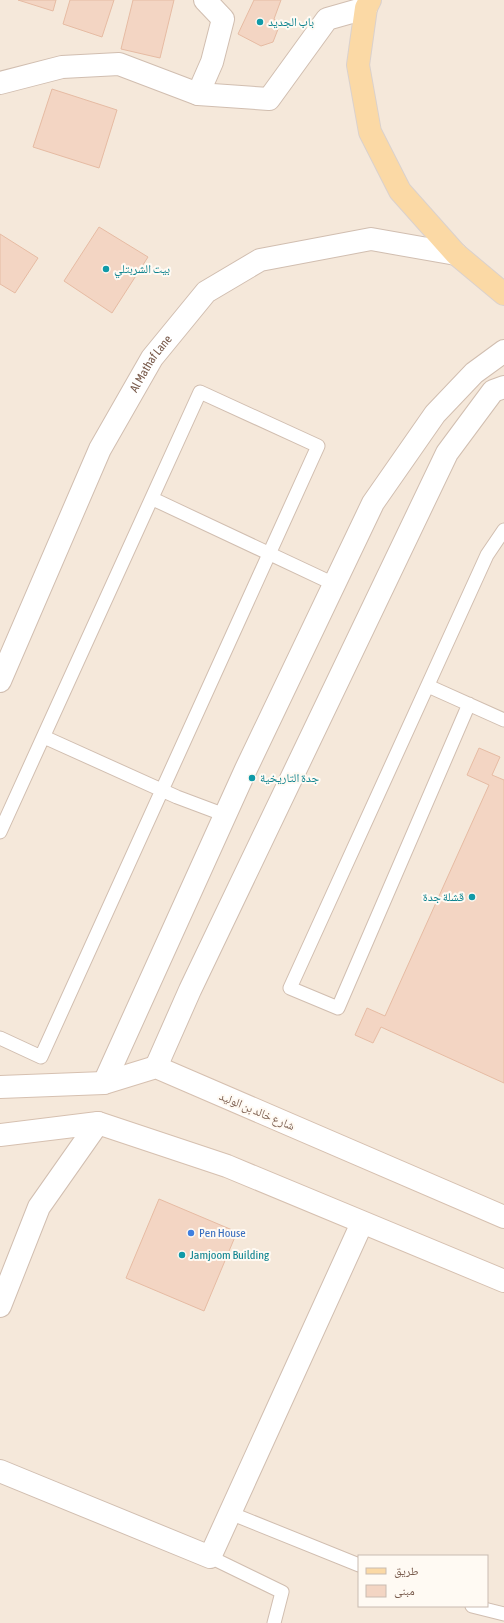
<svg xmlns="http://www.w3.org/2000/svg" width="504" height="1623" font-family="'Asap Condensed','Noto Naskh Arabic',sans-serif">
<style>
.residential{fill:#f5e8da;fill-rule:evenodd}
.building{fill:#f3d5c3;stroke:#e6bba3}
.lines{fill:none;stroke-linecap:round;stroke-linejoin:round}
.lane-casing{stroke:#d1beb0;stroke-width:15}
.street-casing{stroke:#d1beb0;stroke-width:24}
.secondary-casing{stroke:#d6c0b0;stroke-width:24}
.primary-casing{stroke:#dad1cd;stroke-width:24}
.lane{stroke:#fff;stroke-width:13}
.street{stroke:#fff;stroke-width:22}
.secondary{stroke:#fff;stroke-width:22}
.primary{stroke:#fbd9a5;stroke-width:22}
.culture-dot{fill:#0f9aa8;stroke:#fffaf3;stroke-width:1.5}
.shop-dot{fill:#3f7fe0;stroke:#fffaf3;stroke-width:1.5}
.labels{text-anchor:middle;stroke-width:4;stroke-linejoin:round;paint-order:stroke}
.culture-label{font-size:12px;fill:#0d838f;stroke:#fffaf3;text-anchor:start}
.street-label{font-size:12px;fill:#7a5c4d;stroke:#fffaf3}
.shop-label{font-size:12px;fill:#366cbe;stroke:#fffaf3;text-anchor:start}
</style>
<rect width="100%" height="100%" fill="#fdf6ec"/>
<path class="residential" d="M0,0H504V1623H0ZM359,1556H487V1606H359Z"/>
<path class="building" d="M18,0H56L53,11Z
M70,0H114L102,37L63,24Z
M133,0H174L160,58L121,49Z
M254,0H281L274,19L280,24L273,42L261,46L238,34Z
M52,89L117,110L99,168L33,147Z
M99,227L148,257L112,313L64,281Z
M0,234L38,258L15,293L0,284Z
M479,748L500,757L492,775L504,780V1083L381,1027L373,1043L355,1035L367,1008L385,1016L489,785L467,775Z
M159,1199L237,1232L204,1311L126,1278Z"/>
<g class="lines">
<defs>
<path id="lane" d="M153,499L334,584
M428,686L504,720
M469,704L338,1008L290,988L487,555L504,530
M44,737L177,797L225,815
M0,832L200,392L318,446L41,1057L0,1038
M230,1513L359,1565
M210,1557L282,1592L274,1623
M472,1606L504,1614"/>
<g id="street">
<path d="M0,83L62,67L119,64L198,94L269,99L327,19L366,8"/>
<path d="M198,94L212,62L223,19L205,0"/>
<path id="s1" d="M0,681L100,449L152,358L206,292L260,260L371,239L456,254"/>
<path d="M156,1067L190,990L447,453L493,391L504,387"/>
<path d="M104,1083L246,769L373,503L435,414L474,373L504,351"/>
<path d="M0,1306L39,1207L98,1123"/>
<path d="M0,1471L210,1557L362,1223"/>
</g>
<path id="secondary" d="M0,1087L104,1083L156,1067L504,1217
M0,1135L98,1123L227,1166L504,1281"/>
<path id="primary" d="M370,0L366,8L358,65L370,132L400,191L456,254L504,294"/>
</defs>
<use href="#lane" class="lane-casing"/>
<use href="#street" class="street-casing"/>
<use href="#secondary" class="secondary-casing"/>
<use href="#primary" class="primary-casing"/>
<use href="#lane" class="lane"/>
<use href="#street" class="street"/>
<use href="#secondary" class="secondary"/>
<use href="#primary" class="primary"/>
</g>
<g class="culture-dot">
<circle cx="260" cy="22" r="4"/>
<circle cx="106" cy="269" r="4"/>
<circle cx="252" cy="778" r="4"/>
<circle cx="472" cy="897" r="4"/>
<circle cx="182" cy="1255" r="4"/>
</g>
<circle class="shop-dot" cx="191" cy="1233" r="4"/>
<g class="labels">
<g class="culture-label">
<text x="268" y="26">باب الجديد</text>
<text x="114" y="273">بيت الشربتلي</text>
<text x="260" y="782">جدة التاريخية</text>
<text x="464" y="901" text-anchor="end">قشلة جدة</text>
<text x="190" y="1259">Jamjoom Building</text>
</g>
<g class="street-label">
<text dy="4" stroke="none"><textPath href="#s1" startOffset="352">Al Mathaf Lane</textPath></text>
<text transform="translate(257 1111) rotate(23)" y="4">شارع خالد بن الوليد</text>
</g>
<g class="shop-label">
<text x="199" y="1237">Pen House</text>
</g>
</g>
<rect x="358" y="1555" width="130" height="52" fill="#fffaf3" stroke="#cabbb1"/>
<rect x="366" y="1568" width="20" height="6" fill="#fbd9a5" stroke="#cabbb1"/>
<text x="394" y="1575" font-size="12" fill="#7a5c4d">طريق</text>
<rect x="366" y="1585" width="20" height="12" fill="#f3d5c3" stroke="#cabbb1"/>
<text x="394" y="1595" font-size="12" fill="#7a5c4d">مبنى</text>
</svg>
